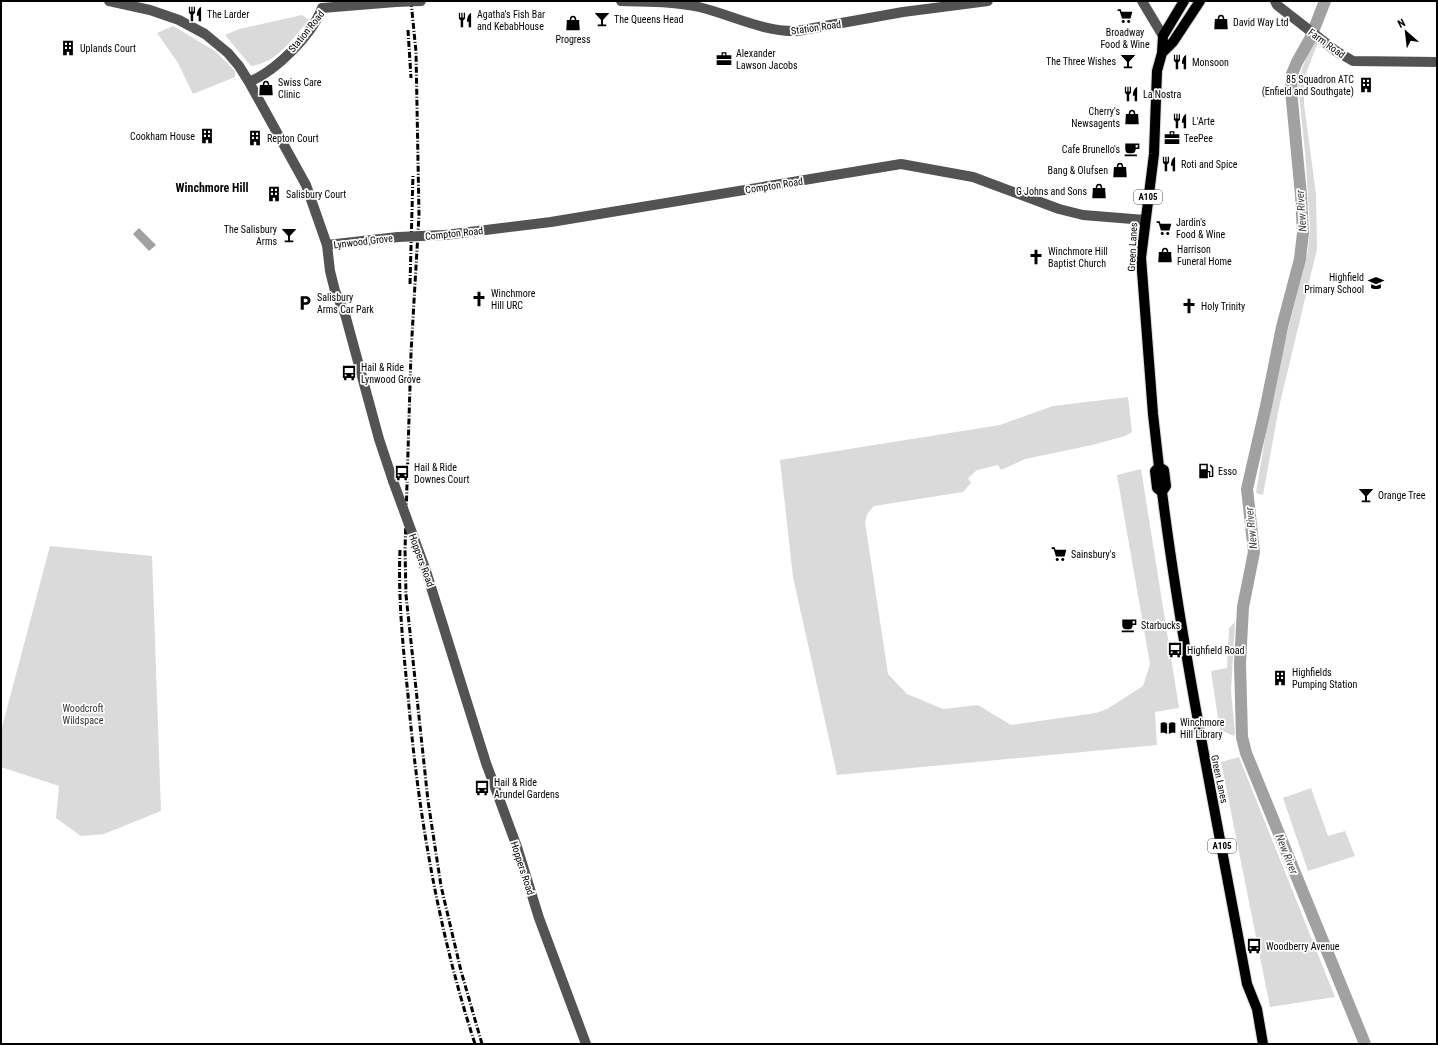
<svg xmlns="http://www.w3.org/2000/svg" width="1438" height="1045" font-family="'Roboto Condensed',sans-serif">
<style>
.green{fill:#dadada}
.water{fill:#a1a1a1}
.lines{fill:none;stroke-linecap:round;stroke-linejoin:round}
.canal{stroke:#a1a1a1;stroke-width:12}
.major-casing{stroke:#dbdbdb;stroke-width:12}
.minor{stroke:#535353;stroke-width:10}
.major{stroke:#000;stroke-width:10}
.rail{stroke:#000;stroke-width:3;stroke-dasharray:6 2 1 2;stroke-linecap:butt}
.minor-bridge{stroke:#535353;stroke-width:10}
.labels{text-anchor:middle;stroke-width:3.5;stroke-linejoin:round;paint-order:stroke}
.shield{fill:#fff;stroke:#4c4c4c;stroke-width:1}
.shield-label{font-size:9px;font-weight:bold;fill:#000}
.poi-label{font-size:10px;fill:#000;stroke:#fff;text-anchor:start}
.street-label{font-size:10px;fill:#000;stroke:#fff}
.park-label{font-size:10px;fill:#313131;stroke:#fff}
.water-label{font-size:11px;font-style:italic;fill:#424242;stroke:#fff}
.quarter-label{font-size:12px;font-weight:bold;fill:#000;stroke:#fff}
</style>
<rect width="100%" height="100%" fill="#fff"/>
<path class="green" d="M302,15L309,20C292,39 277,63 251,66L225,35L239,29Z
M173,26L215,51L235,71V77L193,94L178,63L157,33Z
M1313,40L1318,42L1304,79V104L1316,194L1317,249L1279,407L1263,495L1256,493L1274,384L1308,251L1310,226L1305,152L1298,85L1302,69Z
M1128,397L1132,432L1125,436L1092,445L1025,459L1001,470L998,465L977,470L968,478L971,483L963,492L874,506L867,514L865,522L888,674L907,694L943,709L978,705L1011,725L1096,713L1107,709L1143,686L1150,664L1117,475L1141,469L1179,708L1155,712L1157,745L837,775L793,577L780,460L1000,425L1053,406Z
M50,546L152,556L161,811L104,834L81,836L56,818L59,786L1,767V731Z
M1235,622L1231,691L1235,733L1234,736L1225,732H1220L1211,671L1227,668L1229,628Z
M1239,757L1335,997L1270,1007L1221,762Z
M1311,788L1328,836L1345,831L1355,856L1308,871L1283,798Z"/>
<path class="water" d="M139,228L156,245L149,251L133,234Z"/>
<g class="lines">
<path class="canal" d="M1325,1L1310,39L1297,62L1292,74L1291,90L1301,195L1303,233L1300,259L1282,327L1266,406L1247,489L1254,552L1243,607L1240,664L1242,737L1246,753L1365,1044"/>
<defs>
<path id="major" d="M1184,1L1163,36L1162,53L1157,71L1154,154L1141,258L1153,414L1159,467L1155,471L1157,488L1162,492C1183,657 1217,820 1247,984L1257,1009L1263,1044
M1162,53L1173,42L1200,1
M1159,467L1164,470L1166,486L1162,492"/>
</defs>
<use href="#major" class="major-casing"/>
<path class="minor" d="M109,1L150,10L179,20L205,34L228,53L239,66L249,82L306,185L327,245L330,271L335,291L345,314L379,439L393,481
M621,1C647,2 673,1 699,7C732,15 763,32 797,31L903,12L988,1
M1142,1L1163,36
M1275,1L1277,5L1336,51L1353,61L1437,62
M249,82C276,71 312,35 322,8L396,2
M445,235L551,222L901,164L973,177L1059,209L1083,215L1145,220
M327,245L398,237
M426,571L486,763L517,847L539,918L586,1044"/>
<use href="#major" class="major"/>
<path class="rail" d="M411,1L416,52L419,215L411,353L405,550L406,595L428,801L441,886L461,971L482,1044
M408,30L411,78
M410,284L413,174
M400,550C398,598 403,647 408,695C418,813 438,930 475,1044"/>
<path class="minor-bridge" d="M396,2L421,1
M398,237L445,235
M393,481L426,571"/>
</g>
<defs>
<symbol id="restaurant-bare" viewBox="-9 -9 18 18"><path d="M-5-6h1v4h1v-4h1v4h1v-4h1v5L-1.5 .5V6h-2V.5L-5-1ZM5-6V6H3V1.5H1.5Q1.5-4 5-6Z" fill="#000" stroke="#fff" stroke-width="2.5" paint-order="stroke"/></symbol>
<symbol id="supermarket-bare" viewBox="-9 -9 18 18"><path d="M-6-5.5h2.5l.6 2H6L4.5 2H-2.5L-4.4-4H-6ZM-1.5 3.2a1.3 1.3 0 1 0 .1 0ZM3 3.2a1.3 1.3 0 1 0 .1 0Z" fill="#000" stroke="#fff" stroke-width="2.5" paint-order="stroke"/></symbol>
<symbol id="bar-bare" viewBox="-9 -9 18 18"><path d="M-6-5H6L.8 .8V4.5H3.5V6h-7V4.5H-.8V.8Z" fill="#000" stroke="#fff" stroke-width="2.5" paint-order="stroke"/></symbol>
<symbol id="shop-bare" viewBox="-9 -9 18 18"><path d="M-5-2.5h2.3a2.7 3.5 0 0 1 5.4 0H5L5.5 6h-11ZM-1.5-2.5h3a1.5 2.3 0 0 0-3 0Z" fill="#000" stroke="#fff" stroke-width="2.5" paint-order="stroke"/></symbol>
<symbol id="building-bare" viewBox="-9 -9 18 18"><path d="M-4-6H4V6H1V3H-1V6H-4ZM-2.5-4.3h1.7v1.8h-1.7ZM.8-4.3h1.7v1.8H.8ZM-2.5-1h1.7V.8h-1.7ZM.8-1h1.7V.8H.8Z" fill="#000" stroke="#fff" stroke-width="2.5" paint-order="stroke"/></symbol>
<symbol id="office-bare" viewBox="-9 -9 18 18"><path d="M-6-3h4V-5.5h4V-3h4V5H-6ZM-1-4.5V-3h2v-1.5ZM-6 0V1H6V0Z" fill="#000" stroke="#fff" stroke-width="2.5" paint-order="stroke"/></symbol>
<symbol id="cafe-bare" viewBox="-9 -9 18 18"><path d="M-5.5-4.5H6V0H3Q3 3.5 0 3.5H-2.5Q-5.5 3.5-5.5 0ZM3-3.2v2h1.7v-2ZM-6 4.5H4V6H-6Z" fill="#000" stroke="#fff" stroke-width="2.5" paint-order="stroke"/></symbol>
<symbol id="church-bare" viewBox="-9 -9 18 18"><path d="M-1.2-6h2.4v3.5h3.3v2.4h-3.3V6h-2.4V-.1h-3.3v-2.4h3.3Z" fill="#000" stroke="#fff" stroke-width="2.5" paint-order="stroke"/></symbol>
<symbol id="school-bare" viewBox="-9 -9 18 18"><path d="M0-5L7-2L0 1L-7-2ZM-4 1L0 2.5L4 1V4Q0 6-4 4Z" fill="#000" stroke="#fff" stroke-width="2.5" paint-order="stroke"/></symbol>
<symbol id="parking-bare" viewBox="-9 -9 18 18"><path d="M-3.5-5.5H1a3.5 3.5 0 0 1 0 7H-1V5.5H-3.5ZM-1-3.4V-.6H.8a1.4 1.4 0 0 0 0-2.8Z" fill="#000" stroke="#fff" stroke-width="2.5" paint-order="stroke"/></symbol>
<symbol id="bus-bare" viewBox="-9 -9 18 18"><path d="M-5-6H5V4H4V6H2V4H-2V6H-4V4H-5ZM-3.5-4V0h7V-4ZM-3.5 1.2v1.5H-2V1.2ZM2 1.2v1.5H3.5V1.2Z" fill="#000" stroke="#fff" stroke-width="2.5" paint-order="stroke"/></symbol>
<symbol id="fuel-bare" viewBox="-9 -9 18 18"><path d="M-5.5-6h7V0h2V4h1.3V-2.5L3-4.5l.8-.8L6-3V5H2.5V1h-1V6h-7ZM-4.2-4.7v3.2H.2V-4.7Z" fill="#000" stroke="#fff" stroke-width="2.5" paint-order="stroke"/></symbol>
<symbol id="library-bare" viewBox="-9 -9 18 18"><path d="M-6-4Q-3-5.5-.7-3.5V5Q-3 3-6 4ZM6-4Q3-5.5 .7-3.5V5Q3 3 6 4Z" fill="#000" stroke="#fff" stroke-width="2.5" paint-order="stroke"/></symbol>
</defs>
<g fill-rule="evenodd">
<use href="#restaurant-bare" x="184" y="3" width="22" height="22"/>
<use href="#supermarket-bare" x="1114" y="5" width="22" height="22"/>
<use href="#bar-bare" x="591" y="8" width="22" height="22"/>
<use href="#restaurant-bare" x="454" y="9" width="22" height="22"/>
<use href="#shop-bare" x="1210" y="11" width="22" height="22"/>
<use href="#shop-bare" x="562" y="12" width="22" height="22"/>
<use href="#building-bare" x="57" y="37" width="22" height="22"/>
<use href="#office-bare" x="713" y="48" width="22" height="22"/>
<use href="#bar-bare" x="1117" y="50" width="22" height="22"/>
<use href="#restaurant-bare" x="1169" y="51" width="22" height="22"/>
<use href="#building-bare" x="1355" y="74" width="22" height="22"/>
<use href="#shop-bare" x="255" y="77" width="22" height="22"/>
<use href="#restaurant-bare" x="1120" y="83" width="22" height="22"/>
<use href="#shop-bare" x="1121" y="106" width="22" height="22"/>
<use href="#restaurant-bare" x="1169" y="110" width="22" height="22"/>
<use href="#building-bare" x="196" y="125" width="22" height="22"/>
<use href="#building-bare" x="244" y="127" width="22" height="22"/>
<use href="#office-bare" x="1161" y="127" width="22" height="22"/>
<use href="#cafe-bare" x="1121" y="138" width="22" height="22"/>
<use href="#restaurant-bare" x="1158" y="153" width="22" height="22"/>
<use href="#shop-bare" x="1109" y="159" width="22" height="22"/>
<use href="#shop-bare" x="1088" y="180" width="22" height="22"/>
<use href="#building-bare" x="263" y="183" width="22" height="22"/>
<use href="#supermarket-bare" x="1153" y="217" width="22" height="22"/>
<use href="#bar-bare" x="278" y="224" width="22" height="22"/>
<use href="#shop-bare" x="1154" y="244" width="22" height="22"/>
<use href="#church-bare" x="1025" y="246" width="22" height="22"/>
<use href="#school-bare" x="1365" y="272" width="22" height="22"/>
<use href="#church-bare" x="468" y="288" width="22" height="22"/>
<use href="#parking-bare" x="294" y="292" width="22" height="22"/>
<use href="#church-bare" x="1178" y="295" width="22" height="22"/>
<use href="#bus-bare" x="338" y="362" width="22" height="22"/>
<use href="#fuel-bare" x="1195" y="460" width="22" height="22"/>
<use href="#bus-bare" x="391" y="462" width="22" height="22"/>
<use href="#bar-bare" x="1355" y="484" width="22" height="22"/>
<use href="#supermarket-bare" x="1048" y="543" width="22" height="22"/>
<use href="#cafe-bare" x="1118" y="614" width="22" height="22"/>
<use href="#bus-bare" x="1164" y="639" width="22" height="22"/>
<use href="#building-bare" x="1269" y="667" width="22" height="22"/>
<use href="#library-bare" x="1157" y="717" width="22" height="22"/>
<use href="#bus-bare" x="471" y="777" width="22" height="22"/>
<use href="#bus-bare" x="1243" y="935" width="22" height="22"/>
</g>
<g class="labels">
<g class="shield">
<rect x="1134" y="190" width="28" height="14" rx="3"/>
<rect x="1208" y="839" width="28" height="14" rx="3"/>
</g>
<g class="shield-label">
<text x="1148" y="200">A105</text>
<text x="1222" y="849">A105</text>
</g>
<g class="poi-label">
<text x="207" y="18">The Larder</text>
<text x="477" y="18">Agatha's Fish Bar<tspan x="477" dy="12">and KebabHouse</tspan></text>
<text x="614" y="23">The Queens Head</text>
<text x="1233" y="26">David Way Ltd</text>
<text x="1125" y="36" text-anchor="middle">Broadway<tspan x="1125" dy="12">Food &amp; Wine</tspan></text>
<text x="573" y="43" text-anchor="middle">Progress</text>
<text x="80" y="52">Uplands Court</text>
<text x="736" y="57">Alexander<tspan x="736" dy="12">Lawson Jacobs</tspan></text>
<text x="1116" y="65" text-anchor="end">The Three Wishes</text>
<text x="1192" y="66">Monsoon</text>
<text x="1354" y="83" text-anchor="end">85 Squadron ATC<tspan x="1354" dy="12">(Enfield and Southgate)</tspan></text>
<text x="278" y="86">Swiss Care<tspan x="278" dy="12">Clinic</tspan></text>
<text x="1143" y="98">La Nostra</text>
<text x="1120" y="115" text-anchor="end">Cherry's<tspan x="1120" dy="12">Newsagents</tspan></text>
<text x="1192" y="125">L'Arte</text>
<text x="195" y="140" text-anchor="end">Cookham House</text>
<text x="267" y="142">Repton Court</text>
<text x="1184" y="142">TeePee</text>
<text x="1120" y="153" text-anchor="end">Cafe Brunello's</text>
<text x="1181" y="168">Roti and Spice</text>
<text x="1108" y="174" text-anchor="end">Bang &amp; Olufsen</text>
<text x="1087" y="195" text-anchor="end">G Johns and Sons</text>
<text x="286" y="198">Salisbury Court</text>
<text x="1176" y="226">Jardin's<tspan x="1176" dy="12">Food &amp; Wine</tspan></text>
<text x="277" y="233" text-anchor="end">The Salisbury<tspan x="277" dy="12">Arms</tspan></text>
<text x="1177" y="253">Harrison<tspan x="1177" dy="12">Funeral Home</tspan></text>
<text x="1048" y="255">Winchmore Hill<tspan x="1048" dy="12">Baptist Church</tspan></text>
<text x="1364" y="281" text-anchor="end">Highfield<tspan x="1364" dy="12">Primary School</tspan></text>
<text x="491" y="297">Winchmore<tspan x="491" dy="12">Hill URC</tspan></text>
<text x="317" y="301">Salisbury<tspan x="317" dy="12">Arms Car Park</tspan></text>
<text x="1201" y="310">Holy Trinity</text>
<text x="361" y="371">Hail &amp; Ride<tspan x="361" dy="12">Lynwood Grove</tspan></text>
<text x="414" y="471">Hail &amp; Ride<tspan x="414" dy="12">Downes Court</tspan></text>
<text x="1218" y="475">Esso</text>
<text x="1378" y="499">Orange Tree</text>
<text x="1071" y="558">Sainsbury's</text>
<text x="1141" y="629">Starbucks</text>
<text x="1187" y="654">Highfield Road</text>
<text x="1292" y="676">Highfields<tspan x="1292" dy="12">Pumping Station</tspan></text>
<text x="1180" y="726">Winchmore<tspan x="1180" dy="12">Hill Library</tspan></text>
<text x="494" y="786">Hail &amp; Ride<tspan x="494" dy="12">Arundel Gardens</tspan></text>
<text x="1266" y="950">Woodberry Avenue</text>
</g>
<g class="street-label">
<text transform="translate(816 27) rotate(-8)" y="4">Station Road</text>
<text transform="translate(306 31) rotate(-51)" y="4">Station Road</text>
<text transform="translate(1327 43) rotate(36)" y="4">Farm Road</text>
<text transform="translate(774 185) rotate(-9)" y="4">Compton Road</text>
<text transform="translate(454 233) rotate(-6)" y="4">Compton Road</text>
<text transform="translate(363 241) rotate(-7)" y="4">Lynwood Grove</text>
<text transform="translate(1132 247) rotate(-87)" y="4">Green Lanes</text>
<text transform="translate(422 560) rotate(70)" y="4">Hoppers Road</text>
<text transform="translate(1220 779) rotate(78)" y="4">Green Lanes</text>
<text transform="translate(523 868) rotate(72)" y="4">Hoppers Road</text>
</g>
<g class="park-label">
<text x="83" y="712">Woodcroft<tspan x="83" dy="12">Wildspace</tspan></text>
</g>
<g class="water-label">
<text transform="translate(1301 211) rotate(-94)" y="4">New River</text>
<text transform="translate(1251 528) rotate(-96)" y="4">New River</text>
<text transform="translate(1287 854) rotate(68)" y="4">New River</text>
</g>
<g class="quarter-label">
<text x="212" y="192">Winchmore Hill</text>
</g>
</g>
<rect width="1438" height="1045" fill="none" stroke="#000000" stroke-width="4"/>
<g transform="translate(1406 32) rotate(332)" stroke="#ffffff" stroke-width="3" paint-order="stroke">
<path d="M0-3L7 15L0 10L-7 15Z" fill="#000000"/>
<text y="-6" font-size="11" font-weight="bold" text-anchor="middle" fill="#000000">N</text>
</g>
</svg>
